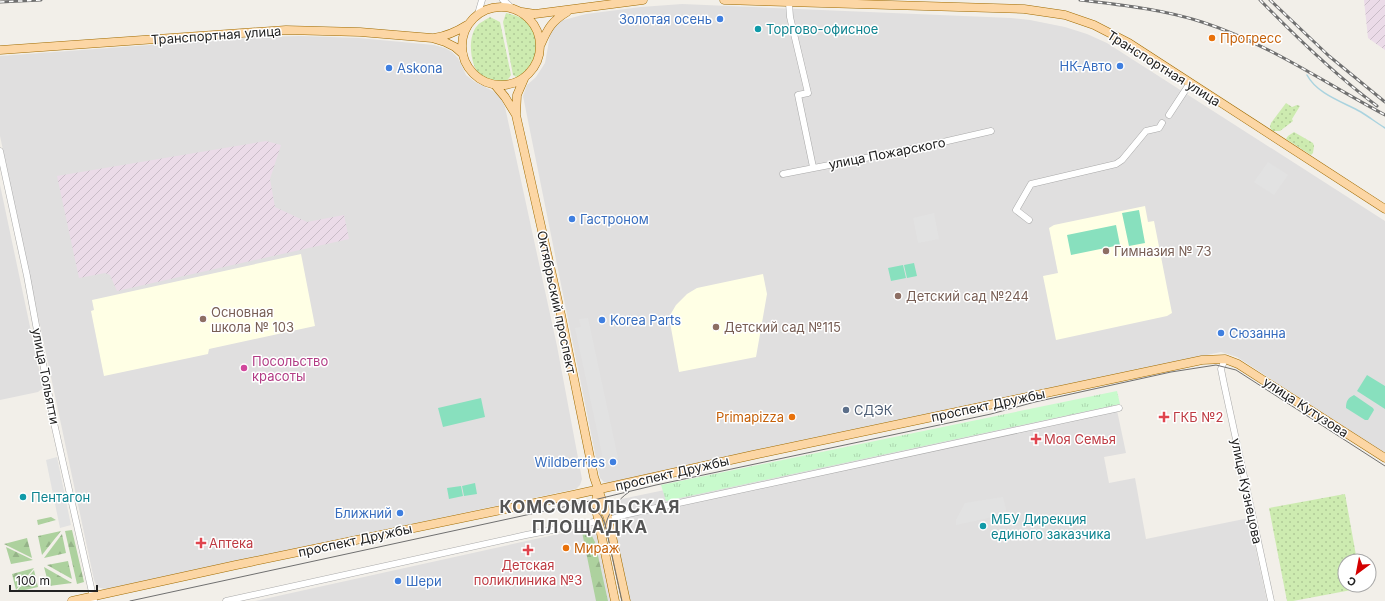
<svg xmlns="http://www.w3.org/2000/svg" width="1385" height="601" font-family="Inter,sans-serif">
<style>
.residential{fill:#e0dfdf}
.industrial{fill:url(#industrial-furrows)}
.education{fill:#ffffe5}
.grass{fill:url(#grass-dots)}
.forest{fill:url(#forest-firs)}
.park{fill:url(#park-tufts)}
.pitch{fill:#88e0be}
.parking{fill:#e2e2e2}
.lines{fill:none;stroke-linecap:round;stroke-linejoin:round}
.stream{stroke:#aad3df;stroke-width:1.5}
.minor-casing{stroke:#a9a9a9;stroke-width:7}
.major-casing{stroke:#a06b00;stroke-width:9}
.minor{stroke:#fff;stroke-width:6}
.major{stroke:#fcd6a4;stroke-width:8}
.tram{stroke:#707070;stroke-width:1}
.rail-casing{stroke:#707070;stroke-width:3}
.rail{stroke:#fff;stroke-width:1.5;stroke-dasharray:4.5;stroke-linecap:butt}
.shop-dot{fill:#3f7fe0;stroke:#fff;stroke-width:1.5}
.culture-dot{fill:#0f9aa8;stroke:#fff;stroke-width:1.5}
.food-dot{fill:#e8710a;stroke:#fff;stroke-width:1.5}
.education-dot{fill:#8d6e63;stroke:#fff;stroke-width:1.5}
.hotel-dot{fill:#d1479c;stroke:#fff;stroke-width:1.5}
.service-dot{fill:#5c6f8a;stroke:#fff;stroke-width:1.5}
.health-dot{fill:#e0444e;stroke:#fff;stroke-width:1.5}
.labels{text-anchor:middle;stroke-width:3;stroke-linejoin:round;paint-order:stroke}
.shop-label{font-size:13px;fill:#366cbe;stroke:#fff;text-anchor:start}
.culture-label{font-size:13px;fill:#0d838f;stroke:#fff;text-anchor:start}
.street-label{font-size:13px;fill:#222;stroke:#fff}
.food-label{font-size:13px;fill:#c56008;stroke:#fff;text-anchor:start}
.education-label{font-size:13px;fill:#785e54;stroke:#fff;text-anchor:start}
.hotel-label{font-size:13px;fill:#b23c85;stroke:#fff;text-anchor:start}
.service-label{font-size:13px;fill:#4e5e75;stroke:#fff;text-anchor:start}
.health-label{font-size:13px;fill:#be3a42;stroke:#fff;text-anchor:start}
.district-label{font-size:17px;font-weight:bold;letter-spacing:1px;fill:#555;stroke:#fff}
</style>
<defs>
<pattern id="industrial-furrows" width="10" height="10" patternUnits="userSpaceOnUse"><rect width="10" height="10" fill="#ebdbe8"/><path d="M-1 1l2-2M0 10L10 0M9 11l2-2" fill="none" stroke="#c9bcc7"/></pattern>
<pattern id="grass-dots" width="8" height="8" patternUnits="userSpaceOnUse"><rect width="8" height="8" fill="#cdebb0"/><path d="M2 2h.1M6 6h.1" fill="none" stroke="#b0c997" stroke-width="1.8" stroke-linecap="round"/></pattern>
<pattern id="forest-firs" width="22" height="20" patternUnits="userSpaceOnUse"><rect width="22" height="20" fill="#add19e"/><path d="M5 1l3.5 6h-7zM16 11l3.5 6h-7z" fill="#95b388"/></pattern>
<pattern id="park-tufts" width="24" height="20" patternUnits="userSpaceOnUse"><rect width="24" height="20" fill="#c8facc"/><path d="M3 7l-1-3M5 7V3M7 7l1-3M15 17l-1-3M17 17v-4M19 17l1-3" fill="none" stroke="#acd6af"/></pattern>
</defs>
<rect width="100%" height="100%" fill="#f2efe9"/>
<path class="residential" d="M682,4L1011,18L1030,20L1065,27L1087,34L1107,43L1385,221V453L1237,357L1221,352L607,483L604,482L600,478L523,96L527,85L536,77L545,63L551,30L560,21L586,14L641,7Z
M301,36L359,38L434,45L445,48L452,52L458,58L466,75L475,82L493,91L501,98L505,107L557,346L582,479L580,485L576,489L571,490L106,589L101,588L97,587L94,580L0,136V56L260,37Z
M0,185L43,388L38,392L0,400Z
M1114,396L1126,453L1104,457L1109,483L1135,478L1146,539L1249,518L1267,601H629L609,506V504L612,501Z
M590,527L593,528L597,531L612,601H255Z"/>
<path class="industrial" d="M1364,0H1385V50L1368,38Z
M266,141L281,145L270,179L275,207L307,222L344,215L349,239L117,291L110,275L105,273L79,278L57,176Z"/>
<path class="education" d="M1145,206L1148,222L1154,221L1172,313L1167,316L1056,340L1043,276L1058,273L1049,228L1054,225Z
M301,254L315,326L209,349L208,354L104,376L91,311L94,310L92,300Z
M763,274L767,294L756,357L679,372L669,317L676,305L687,294L697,288Z"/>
<path class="grass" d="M506,13C514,15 522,17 528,23C531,25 532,28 533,31C543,49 534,68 518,78L513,75L503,22Z
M490,17L500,22L511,75L506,82C500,82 486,80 481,76C470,67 467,37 477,26C480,22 486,20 490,17Z
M1286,103L1292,107L1297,105L1300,106L1292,119L1293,121L1280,131H1272L1270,127L1271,123Z
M1294,132L1313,143L1314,146L1313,153L1311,155L1286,139L1288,136Z
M1345,494L1357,561H1345V585H1362V588L1293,601H1287L1269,508Z"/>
<path class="forest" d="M51,517L56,520L38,525L37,520Z
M72,530L84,582L77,584L65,531Z
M589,530L595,542L608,601H596L582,532Z
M61,531L42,555L38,536Z
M62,534L66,553L44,558Z
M27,538L32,558L4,544Z
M6,547L33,560L11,564Z
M68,561L72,579L47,565Z
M44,567L72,583L49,586Z
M34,568L16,590L12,574Z
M34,570L38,587L16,592Z"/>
<path class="park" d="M1117,391L1120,404L666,501L661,485Z"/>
<path class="pitch" d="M1139,210L1145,243L1129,246L1122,213Z
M1116,225L1120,245L1071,255L1067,235Z
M914,263L917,276L907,278L904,265Z
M903,265L906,278L891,281L888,268Z
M1367,375L1385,386V409L1357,391Z
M1354,395L1373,408L1374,410L1368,420H1365L1346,408C1346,401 1348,398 1354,395Z
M481,398L485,417L443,427L438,408Z
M475,483L477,494L464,496L462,486Z
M461,486L463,496L449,499L447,488Z"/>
<path class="parking" d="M1268,162L1288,175L1274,195L1254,182Z
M934,213L939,239L918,243L913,218Z
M588,318L618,458L606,460L604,463L575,328L581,327L579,319Z
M57,457L71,525L60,528L46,460Z
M1003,497L1007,514L956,525V520L965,503Z"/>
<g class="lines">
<path class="stream" d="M1307,75C1317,94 1343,102 1361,112C1369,117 1377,123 1385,128"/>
<defs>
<path id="minor" d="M503,0L512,8
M789,3L790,17L808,93L798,95L813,167
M478,14L482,0
M1169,115L1190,83
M0,151L27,276L54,423L94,601
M783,174L917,148L991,131
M1029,220L1016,210L1031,184L1116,164L1122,160L1146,131L1159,128L1162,123
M1225,359L1221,369L1224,384L1271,601
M608,520L628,514L1119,408
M226,601L526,535L599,521"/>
<path id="major" d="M724,0L1024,9L1065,15L1094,25L1129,43L1385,209
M462 46a39 39 0 1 1 78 0a39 39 0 1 1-78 0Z
M522,12L535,14L643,0
M434,38C447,36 456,32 467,25
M541,44C548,28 552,21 567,12
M0,50L286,30L360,32L432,38L445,42L455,47L463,54
M524,79L517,95L516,115L561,315L594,477L608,518L626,601
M495,85L505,97L516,115
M597,491L596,503L597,514L615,601
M72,601L236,565L573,495L753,455L1202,360L1225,359L1238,364L1385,458"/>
</defs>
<use href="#minor" class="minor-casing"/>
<use href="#major" class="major-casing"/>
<use href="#minor" class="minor"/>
<use href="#major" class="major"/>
<path class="tram" d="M581,504C595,506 603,515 606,528L622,601
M605,528C607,514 617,500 629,492
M130,601L577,504L656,485L991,414L1035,402L1171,372L1216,365L1236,370L1385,466"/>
<defs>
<path id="rail" d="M1080,0C1121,5 1162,9 1202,22C1267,43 1325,83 1385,115
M1260,0C1297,38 1335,75 1377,106
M1270,0L1329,56L1385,102
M0,2L41,0"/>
</defs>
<use href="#rail" class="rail-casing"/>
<use href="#rail" class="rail"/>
</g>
<g class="shop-dot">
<circle cx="720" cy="19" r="4"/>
<circle cx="1120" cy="66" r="4"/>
<circle cx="389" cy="68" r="4"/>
<circle cx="572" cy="219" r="4"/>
<circle cx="602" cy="320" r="4"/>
<circle cx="1221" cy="333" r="4"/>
<circle cx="613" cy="462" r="4"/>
<circle cx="400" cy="513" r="4"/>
<circle cx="398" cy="581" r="4"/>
</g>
<g class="culture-dot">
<circle cx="758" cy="29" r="4"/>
<circle cx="23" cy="497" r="4"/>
<circle cx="983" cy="526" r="4"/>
</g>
<g class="food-dot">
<circle cx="1212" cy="38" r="4"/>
<circle cx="792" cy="417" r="4"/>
<circle cx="566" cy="548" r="4"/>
</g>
<g class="education-dot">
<circle cx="1106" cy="251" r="4"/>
<circle cx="898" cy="296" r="4"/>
<circle cx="203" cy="319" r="4"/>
<circle cx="716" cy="327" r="4"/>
</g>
<circle class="hotel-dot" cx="244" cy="368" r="4"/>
<circle class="service-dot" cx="846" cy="410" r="4"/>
<g class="health-dot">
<path d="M1162 411h4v4h4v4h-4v4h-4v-4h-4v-4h4z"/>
<path d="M1034 433h4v4h4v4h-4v4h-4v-4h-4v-4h4z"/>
<path d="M199 537h4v4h4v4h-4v4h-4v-4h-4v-4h4z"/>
<path d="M526 544h4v4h4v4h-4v4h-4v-4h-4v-4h4z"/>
</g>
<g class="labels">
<g class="shop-label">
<text x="712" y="24" text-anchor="end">Золотая осень</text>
<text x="1112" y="71" text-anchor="end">НК-Авто</text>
<text x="397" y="73">Askona</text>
<text x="580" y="224">Гастроном</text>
<text x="610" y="325">Korea Parts</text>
<text x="1229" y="338">Сюзанна</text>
<text x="605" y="467" text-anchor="end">Wildberries</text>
<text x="392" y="518" text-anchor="end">Ближний</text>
<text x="406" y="586">Шери</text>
</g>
<g class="culture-label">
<text x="766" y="34">Торгово-офисное</text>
<text x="31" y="502">Пентагон</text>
<text x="991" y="524">МБУ Дирекция<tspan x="991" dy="15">единого заказчика</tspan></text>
</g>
<g class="street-label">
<text transform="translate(216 35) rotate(-4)" y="5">Транспортная улица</text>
<text transform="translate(1164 68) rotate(32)" y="5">Транспортная улица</text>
<text transform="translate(887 153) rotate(-11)" y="5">улица Пожарского</text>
<text transform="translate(557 302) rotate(78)" y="5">Октябрьский проспект</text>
<text transform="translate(46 376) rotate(79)" y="5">улица Тольятти</text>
<text transform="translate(988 405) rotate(-12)" y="5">проспект Дружбы</text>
<text transform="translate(1306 407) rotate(33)" y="5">улица Кутузова</text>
<text transform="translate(672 473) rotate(-13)" y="5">проспект Дружбы</text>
<text transform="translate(1247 491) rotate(78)" y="5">улица Кузнецова</text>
<text transform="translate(355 540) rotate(-12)" y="5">проспект Дружбы</text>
</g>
<g class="food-label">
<text x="1220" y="43">Прогресс</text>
<text x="784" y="422" text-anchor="end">Primapizza</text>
<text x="574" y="553">Мираж</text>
</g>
<g class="education-label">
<text x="1114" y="256">Гимназия № 73</text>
<text x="906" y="301">Детский сад №244</text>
<text x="211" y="317">Основная<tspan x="211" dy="15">школа № 103</tspan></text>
<text x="724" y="332">Детский сад №115</text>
</g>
<g class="hotel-label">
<text x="252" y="366">Посольство<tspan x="252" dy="15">красоты</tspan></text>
</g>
<g class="service-label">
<text x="854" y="415">СДЭК</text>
</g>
<g class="health-label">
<text x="1173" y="422">ГКБ №2</text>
<text x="1044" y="444">Моя Семья</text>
<text x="209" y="548">Аптека</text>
<text x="528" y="570" text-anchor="middle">Детская<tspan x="528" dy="15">поликлиника №3</tspan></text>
</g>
<g class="district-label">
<text x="590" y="513">КОМСОМОЛЬСКАЯ<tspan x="590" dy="20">ПЛОЩАДКА</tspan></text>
</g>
</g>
<g transform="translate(1357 573) rotate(212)"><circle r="19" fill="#ffffff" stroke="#a7a7a7"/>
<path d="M0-3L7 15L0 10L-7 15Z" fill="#d40000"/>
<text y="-6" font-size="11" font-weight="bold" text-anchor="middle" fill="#222222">С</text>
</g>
<path d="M10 585v6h87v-6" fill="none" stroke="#222222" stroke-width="2"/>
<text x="16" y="585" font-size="12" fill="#222222" stroke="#ffffff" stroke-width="3" paint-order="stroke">100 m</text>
</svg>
